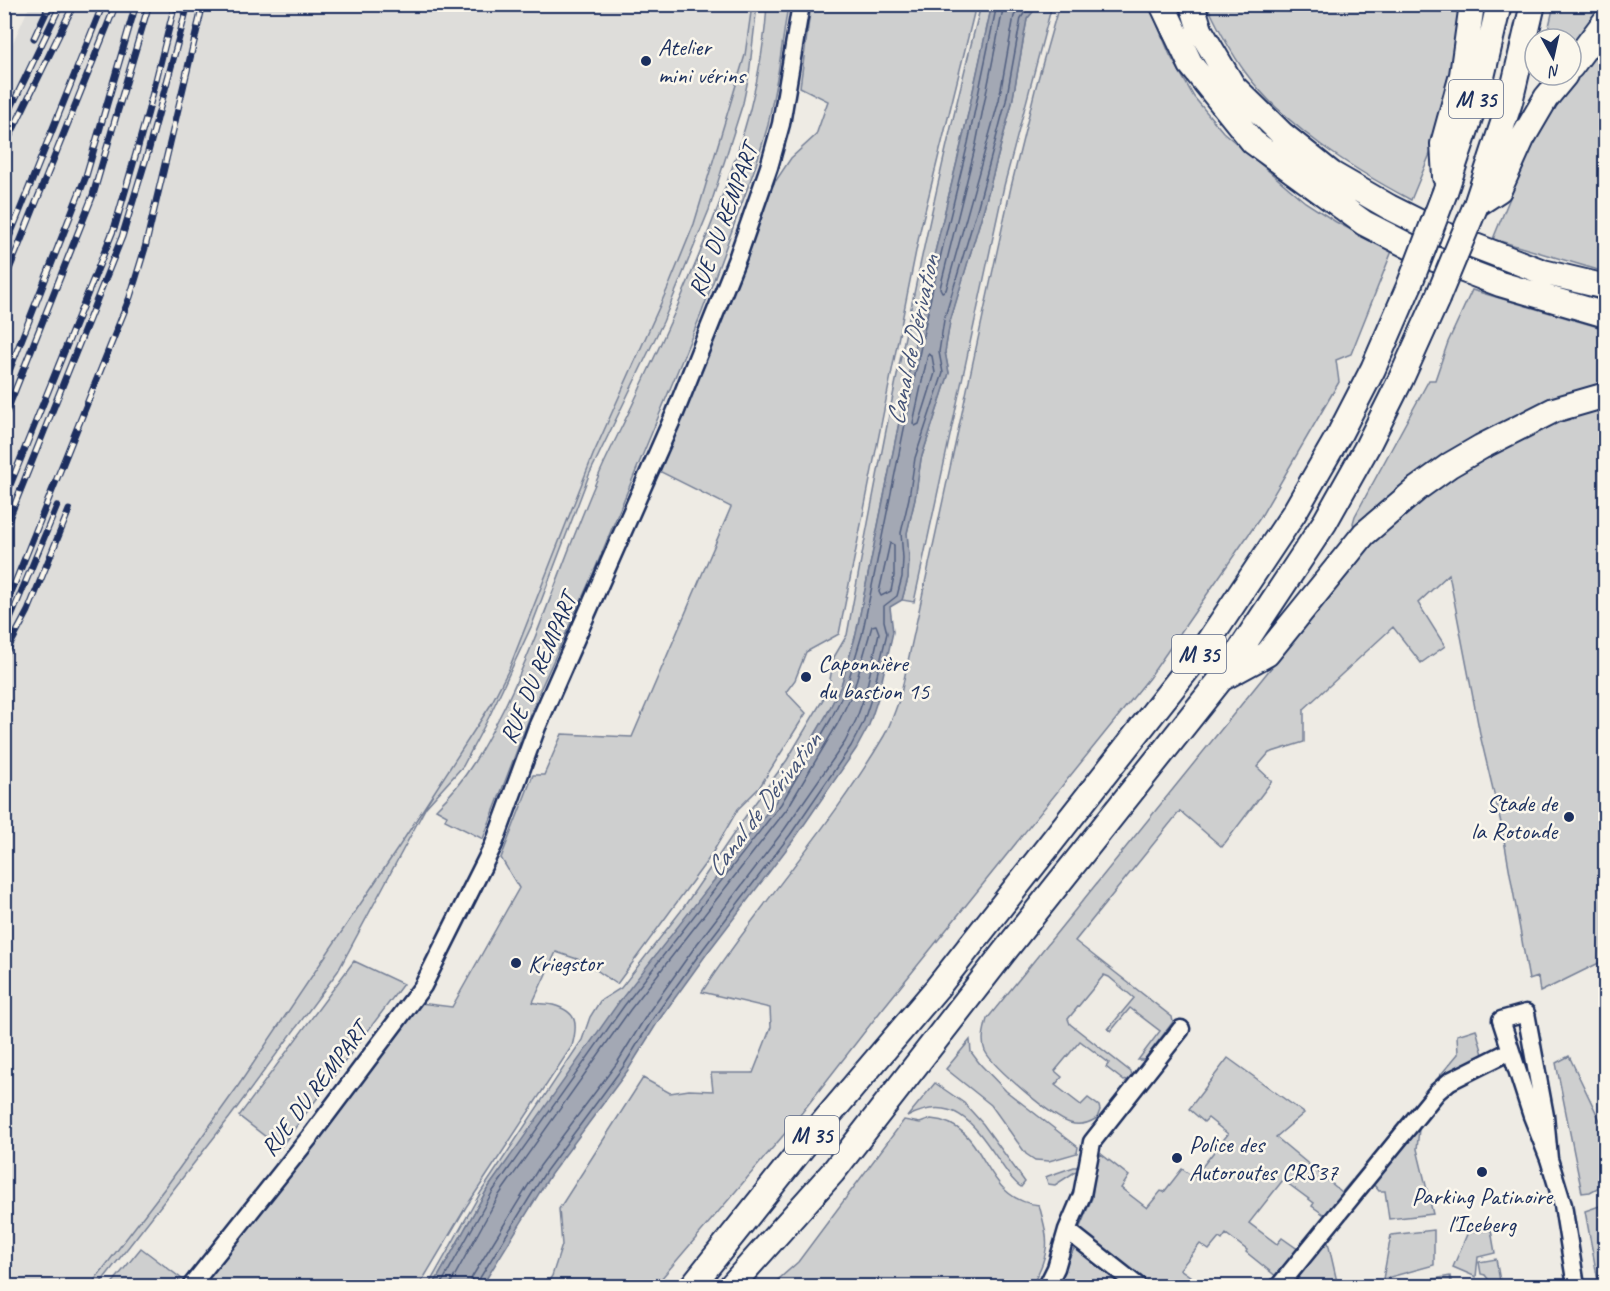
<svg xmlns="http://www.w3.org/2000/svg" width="1610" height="1291" font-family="Caveat,sans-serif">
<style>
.built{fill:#deddda}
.green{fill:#cecfcf;stroke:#747f96;stroke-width:1.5}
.water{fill:#a3a8b4;stroke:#6d7892;stroke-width:1.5}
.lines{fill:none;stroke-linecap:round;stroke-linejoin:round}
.shore{stroke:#515f80;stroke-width:1.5}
.minor-casing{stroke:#1b2f5e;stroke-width:21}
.highway-casing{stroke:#1b2f5e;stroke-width:28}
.minor{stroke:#fbf7ec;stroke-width:16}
.highway{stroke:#fbf7ec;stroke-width:24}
.rail-casing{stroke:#1b2f5e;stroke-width:7}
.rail{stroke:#fbf7ec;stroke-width:4.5;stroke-dasharray:14;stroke-linecap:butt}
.highway-bridge-casing{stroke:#1b2f5e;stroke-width:28;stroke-linecap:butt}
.highway-bridge{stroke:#fbf7ec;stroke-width:24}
.poi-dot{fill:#1b2f5e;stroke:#fbf7ec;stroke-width:2}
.labels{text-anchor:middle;stroke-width:5;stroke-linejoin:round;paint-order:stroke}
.shield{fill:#fbf7ec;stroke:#5e6b89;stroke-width:1.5}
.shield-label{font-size:22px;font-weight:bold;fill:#1b2f5e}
.poi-label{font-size:24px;fill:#1b2f5e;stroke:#fbf7ec;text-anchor:start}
.street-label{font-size:24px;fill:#1b2f5e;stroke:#fbf7ec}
.water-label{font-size:26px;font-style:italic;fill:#445378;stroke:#fbf7ec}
</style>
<rect width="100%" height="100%" fill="#eeebe4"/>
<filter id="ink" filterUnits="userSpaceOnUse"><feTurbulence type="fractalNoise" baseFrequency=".0167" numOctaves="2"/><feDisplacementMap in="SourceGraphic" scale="12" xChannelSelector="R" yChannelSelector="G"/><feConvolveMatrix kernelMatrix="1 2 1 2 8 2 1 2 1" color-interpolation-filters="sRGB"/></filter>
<g filter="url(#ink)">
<path class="built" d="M30,5H752L745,55L694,224L670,283L593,455L509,669L490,706L400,845L236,1089L157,1200L90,1286H5L4,62Z"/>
<path class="green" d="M752,5H757L749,75L743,103L709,210L663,322L589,475L532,625L489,717L463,766L426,807L420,818L338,971L230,1117L98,1286H90L168,1184L236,1089L400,845L490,706L509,669L593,455L670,283L694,224L745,55Z
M767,5H788L778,73L768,125L756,165L702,312L593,574L540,690L483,839L445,820L447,815L436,809C467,780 485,745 504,708C542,630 567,547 602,468C614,441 629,414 641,386C669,327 695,268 718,207C743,141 763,75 767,5Z
M811,5H976L920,231L839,634L806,652L795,680L786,692L806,713L759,788L738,809L710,857L617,984L583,961L556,952L533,1002C540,1005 546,1003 553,1005C578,1012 578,1024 572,1046L466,1207L419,1286H202L282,1186L420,1003L452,1007L519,888L501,858L533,775H544L562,734L632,737L731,507L659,471L712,343L767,194L791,158L816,135L828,101L800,87Z
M981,5H992L962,141L927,285L856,634L841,686L826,716L776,801L694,907L488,1188L433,1286H428L481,1192L582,1040L590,1017L600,1001L621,988L681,911L747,814L787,760L828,691L834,657L847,635C886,424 928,212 981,5Z
M1036,5H1052L1004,186L914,602L902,600L908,578L909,557L907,533L915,499L921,459L949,373L945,352L950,321L984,208L1012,103L1027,19L1036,8Z
M1059,5H1149L1170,55L1194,97L1223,132L1305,202L1336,222L1392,251L1351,354L1336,360L1339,382L1260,518L1149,678L880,1012L793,1124L655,1286H545L552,1276L562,1245L559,1209L643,1078L670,1093L689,1090L713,1091L711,1073H753L771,1027L770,1008L702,992C759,904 831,827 884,736C891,724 895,710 900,698L1011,187L1035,90Z
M1207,5H1461L1452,73L1437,137L1411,200C1353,169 1285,127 1245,72C1230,51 1218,28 1207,5Z
M1554,5H1603L1571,53V39H1546Z
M1605,38V272L1493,239L1528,154L1551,112Z
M1472,290L1605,329V384L1354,527L1353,523L1355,516L1429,380H1435L1448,342Z
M1605,404V960L1540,992L1538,977L1529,980L1501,823L1481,739L1449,574L1418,603L1445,646L1421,663L1393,627L1304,709V742L1269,753L1257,767L1272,781L1222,847L1180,811L1075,941L1172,1017L1173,1022L1144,1060H1138L1160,1031L1130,1008L1111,1031L1108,1029L1134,998L1109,977L1104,975L1068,1019L1070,1024L1131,1072L1132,1076L1128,1080L1124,1081L1106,1067L1109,1063L1080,1041L1055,1071L1062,1077L1055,1085L1081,1105L1088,1098L1099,1106L1100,1110L1097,1118C1089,1123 1079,1126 1070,1123C1053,1118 993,1067 985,1051C981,1041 984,1030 987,1019L1279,658L1337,578L1388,526L1436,486L1565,413Z
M354,961L403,984L280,1148L239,1116Z
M1476,1029L1484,1058L1445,1077L1360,1182L1354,1178L1458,1054L1457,1035Z
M970,1040L971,1052L980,1064L1006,1091L1078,1147L1077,1153L1049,1161L1035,1160L1026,1154L991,1105L946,1069Z
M1569,1056L1605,1131V1184L1590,1192L1582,1193L1556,1063Z
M1228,1058L1304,1113L1276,1137L1342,1192L1352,1180L1356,1183L1334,1213L1323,1214L1312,1206L1314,1203L1283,1180L1249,1223L1277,1244L1282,1238L1299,1250L1277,1277L1246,1252L1247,1250L1226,1234L1222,1240L1219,1238L1209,1250L1200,1244L1180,1269L1204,1286H1147L1077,1234L1092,1198L1095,1166L1101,1154L1129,1176L1121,1188L1147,1208L1161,1191L1164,1192L1182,1169L1194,1177L1228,1134L1208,1118L1204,1122L1189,1109Z
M935,1083L964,1103L983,1124L1025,1182L1021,1187C1012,1181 1006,1171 1000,1162C975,1126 955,1092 907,1117Z
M931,1119C991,1124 978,1199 1039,1205C1050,1245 1050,1250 1032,1286H771L798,1262L904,1120L920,1123Z
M1419,1129L1417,1149L1433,1214L1389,1219L1385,1191H1379L1373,1184Z
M1074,1167H1078V1170L1055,1185L1048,1184L1046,1177L1048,1176Z
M1605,1204V1286H1599L1585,1211Z
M1434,1230V1265L1383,1279L1391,1235Z
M1491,1230L1495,1253L1478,1257L1476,1277L1453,1267L1468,1232Z
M1327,1238L1338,1286H1301L1295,1277Z
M1080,1246L1130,1286H1055L1075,1247Z
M141,1248L182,1279L173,1286H110Z
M1496,1259L1500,1281L1491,1283L1485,1275L1481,1274L1479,1262Z
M1450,1276L1452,1286H1395Z"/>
<path class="water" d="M992,4L1036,5V8L1027,19L1012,103L984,208L950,322L945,352L949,373L921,459L915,499L907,533L909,557L908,578L902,600L890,607L893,632L878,698L869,725L856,749L795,838L708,952L659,1020L628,1070L551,1174L482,1286H433L488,1188L619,1002L776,801L826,716L841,686L856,634L927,285L962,141Z"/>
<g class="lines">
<path class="shore" d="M1004,4L976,144L940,288L942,292L946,290L999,100L1014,16L1022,4
M928,354L932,356L935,373L919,424L915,426L913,423Z
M890,543L894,545V576L891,591L881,596L879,592Z
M440,1286L493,1191L624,1006L781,804L831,719L846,688L862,635L933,287L968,143L997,4
M449,1286L499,1195L630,1010L787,809L838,723L853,692L872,626L876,625L879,633L865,695L856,720L845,742L784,830L697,944L648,1013L617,1063L540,1166L472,1277L470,1286
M477,1286L478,1281L546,1171L623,1067L654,1017L703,949L790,835L851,746L863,723L872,696L887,633L884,621V606L897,596L902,577L903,558L901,533L909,498L915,458L943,373L939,352L944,320L978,206L1006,101L1021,18L1030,4"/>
<defs>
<path id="minor" d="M1549,1159L1545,1116L1526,1013L1501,1020L1532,1116L1549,1159L1563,1205L1576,1286
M1067,1230L1138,1286
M191,1286L309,1138L423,986L494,844L537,727L675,413L738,256L769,167L781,124L801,4
M1047,1286L1056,1268L1067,1230L1082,1195L1092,1142L1181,1029
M1279,1286L1437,1092L1450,1081L1510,1051"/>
<path id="highway" d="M1162,4L1191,65L1253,142L1364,223L1432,258L1500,284L1606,315
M1192,4L1200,30L1233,86L1282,134L1332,174L1389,207L1441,233L1543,272L1606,287
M1571,67L1606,20
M1445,177L1443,144L1462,75L1472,4
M1445,192L1478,94L1499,4
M1476,205L1510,102L1533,4
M1476,205L1499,190L1522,139L1546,98L1565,75
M1223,678L1267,654L1364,534L1418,488L1450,465L1481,447L1554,410L1606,395
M692,1286L814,1133L937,988L1204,648L1294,513L1340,433L1373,369L1409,286
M731,1286L833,1172L1004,952L1221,679L1325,522L1367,447L1400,381L1437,299"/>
</defs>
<use href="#minor" class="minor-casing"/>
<use href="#highway" class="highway-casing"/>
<use href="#minor" class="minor"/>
<use href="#highway" class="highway"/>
<defs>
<path id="rail" d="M34,38L50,4
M4,122L61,4
M4,148L74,4
M4,250L103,4
M4,282L116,4
M4,384L86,176L136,4
M4,418L93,195L149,4
M4,500L115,226L148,112L175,4
M4,531L122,237L148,152L188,4
M4,610L130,297L145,248L203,4
M4,634L57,506
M4,656L28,611L69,510"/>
</defs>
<use href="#rail" class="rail-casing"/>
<use href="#rail" class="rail"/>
<defs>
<path id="highway-bridge" d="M1409,286L1445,192
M1437,299L1476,205"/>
</defs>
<use href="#highway-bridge" class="highway-bridge-casing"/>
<use href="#highway-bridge" class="highway-bridge"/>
</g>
</g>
<g class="poi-dot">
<circle cx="646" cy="61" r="6"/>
<circle cx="806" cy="677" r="6"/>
<circle cx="1569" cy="817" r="6"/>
<circle cx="516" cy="963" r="6"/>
<circle cx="1177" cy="1158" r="6"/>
<circle cx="1482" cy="1172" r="6"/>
</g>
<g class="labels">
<g class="shield">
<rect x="1449" y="80" width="54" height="38" rx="4.5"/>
<rect x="1172" y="635" width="54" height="38" rx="4.5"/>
<rect x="785" y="1116" width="54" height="38" rx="4.5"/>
</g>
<g class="shield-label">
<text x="1476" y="107">M 35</text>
<text x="1199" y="662">M 35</text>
<text x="812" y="1143">M 35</text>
</g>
<g class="poi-label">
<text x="658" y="55">Atelier<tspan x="658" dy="28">mini vérins</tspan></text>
<text x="818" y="671">Caponnière<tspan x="818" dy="28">du bastion 15</tspan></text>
<text x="1557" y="811" text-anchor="end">Stade de<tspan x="1557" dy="28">la Rotonde</tspan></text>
<text x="528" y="971">Kriegstor</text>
<text x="1189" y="1152">Police des<tspan x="1189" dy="28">Autoroutes CRS37</tspan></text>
<text x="1482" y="1204" text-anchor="middle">Parking Patinoire<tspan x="1482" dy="28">l'Iceberg</tspan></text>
</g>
<g class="street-label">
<text transform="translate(723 220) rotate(-70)" y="8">RUE DU REMPART</text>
<text transform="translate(538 668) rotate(-67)" y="8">RUE DU REMPART</text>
<text transform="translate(314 1089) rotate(-53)" y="8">RUE DU REMPART</text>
</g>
<g class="water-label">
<text transform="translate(912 340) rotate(-78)" y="9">Canal de Dérivation</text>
<text transform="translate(763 804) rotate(-53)" y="9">Canal de Dérivation</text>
</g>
</g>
<rect width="1610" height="1291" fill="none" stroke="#fbf7ec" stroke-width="24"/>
<rect x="12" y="12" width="1586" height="1267" fill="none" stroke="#1b2f5e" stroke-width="2" filter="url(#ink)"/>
<g transform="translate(1553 57) rotate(172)"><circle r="28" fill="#fbf7ec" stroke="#a1a7b3" stroke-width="1.5"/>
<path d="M0-4.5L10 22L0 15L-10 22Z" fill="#1b2f5e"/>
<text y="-9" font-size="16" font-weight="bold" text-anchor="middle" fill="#1b2f5e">N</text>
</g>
</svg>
